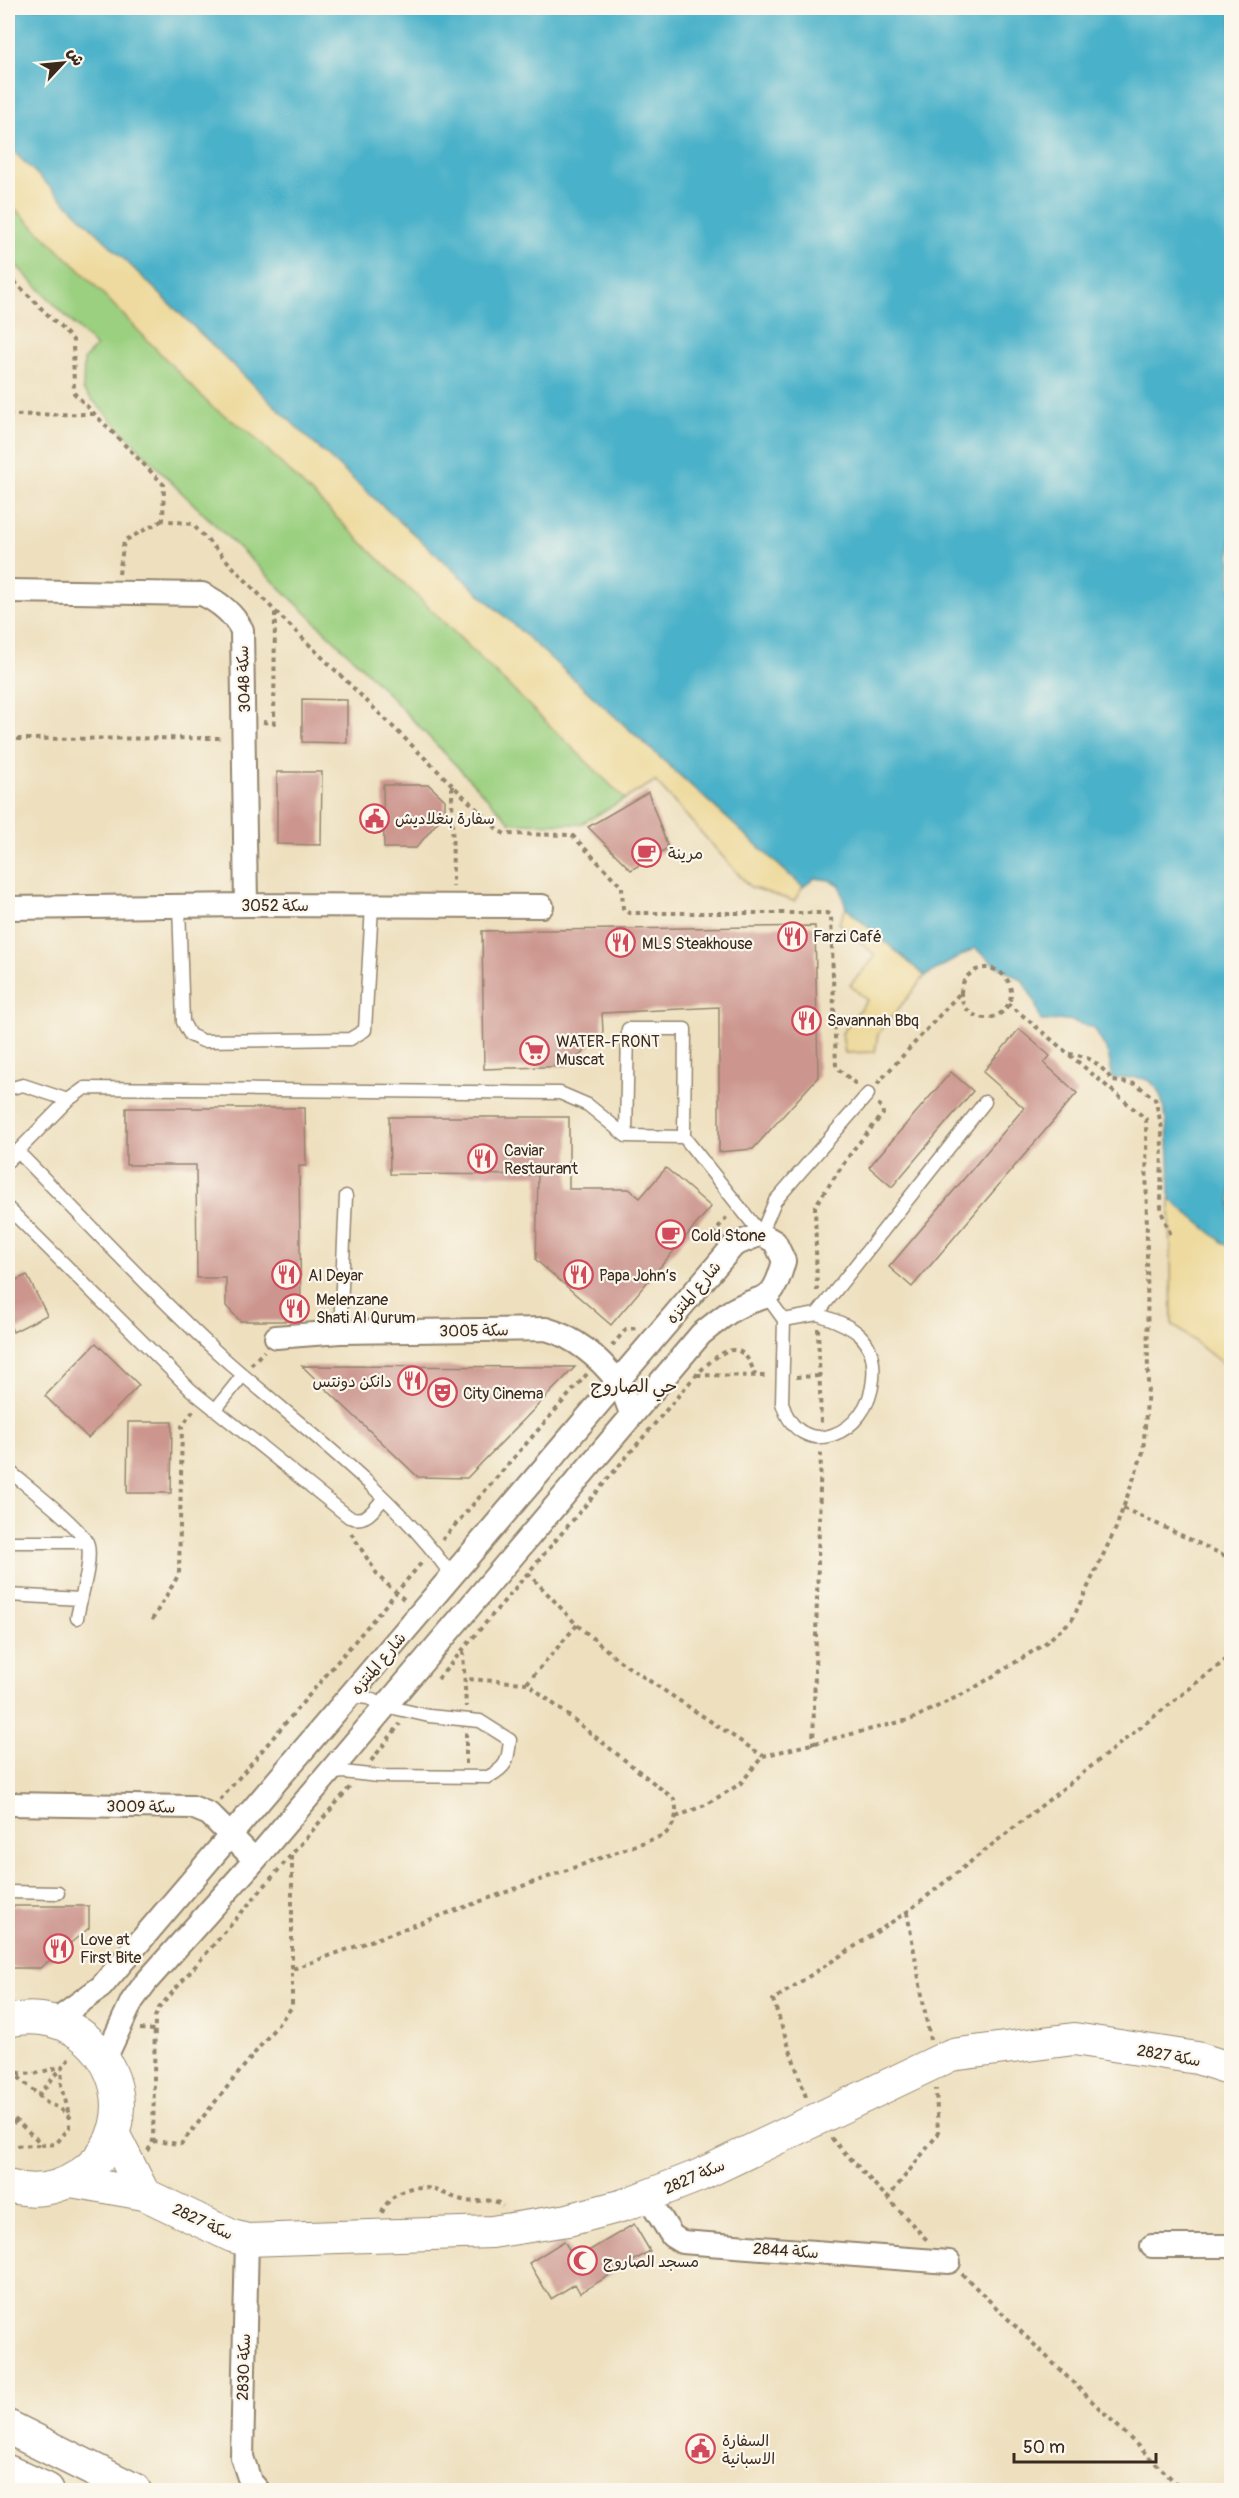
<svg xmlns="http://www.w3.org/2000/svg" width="1239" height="2498" font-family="Pangolin,'Playpen Sans Arabic',sans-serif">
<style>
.green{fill:#9bd080;stroke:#6b7d4f;stroke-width:1.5}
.sand{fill:#eeda9e;stroke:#94825e;stroke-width:1.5}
.water{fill:#4ab1c9;stroke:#426e74;stroke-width:1.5}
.building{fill:#cc968e}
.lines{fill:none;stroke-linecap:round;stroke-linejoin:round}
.lane-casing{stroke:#94856e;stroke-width:15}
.street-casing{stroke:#94856e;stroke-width:26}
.secondary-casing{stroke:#94856e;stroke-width:34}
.primary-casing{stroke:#94856e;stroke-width:36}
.path{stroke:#94856e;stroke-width:4;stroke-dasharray:4.5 4.5;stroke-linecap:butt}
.lane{stroke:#fff;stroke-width:12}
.street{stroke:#fff;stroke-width:22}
.secondary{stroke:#fff;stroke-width:32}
.primary{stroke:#fff;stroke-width:33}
.labels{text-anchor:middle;stroke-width:4.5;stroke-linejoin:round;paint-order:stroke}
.street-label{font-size:16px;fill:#3b2a1e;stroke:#fbf7ec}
.poi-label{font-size:16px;fill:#3b2a1e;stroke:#fbf7ec;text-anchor:start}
.neighbourhood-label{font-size:18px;fill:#3b2a1e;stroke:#fbf7ec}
</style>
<rect width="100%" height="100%" fill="#fbf7ec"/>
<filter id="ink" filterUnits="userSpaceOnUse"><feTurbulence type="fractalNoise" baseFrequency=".0167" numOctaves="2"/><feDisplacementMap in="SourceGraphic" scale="12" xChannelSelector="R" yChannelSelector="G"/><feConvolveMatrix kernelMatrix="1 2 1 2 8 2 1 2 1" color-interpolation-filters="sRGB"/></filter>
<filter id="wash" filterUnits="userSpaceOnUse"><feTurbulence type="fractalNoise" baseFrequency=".008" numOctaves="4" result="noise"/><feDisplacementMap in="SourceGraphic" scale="24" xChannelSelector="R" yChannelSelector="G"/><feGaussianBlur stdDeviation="1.35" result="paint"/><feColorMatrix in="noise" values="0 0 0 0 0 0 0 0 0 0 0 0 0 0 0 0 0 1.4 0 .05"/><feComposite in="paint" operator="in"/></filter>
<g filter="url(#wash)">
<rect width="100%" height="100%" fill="#eee0bf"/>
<path class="green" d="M8,202L81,271L211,406L249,432L625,799L581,824L511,823L366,671L174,485L83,390L84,359L96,347L8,257Z"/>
<path class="sand" d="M8,146L310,440L803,887L794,901L750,887L655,781L625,799L249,432L211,406L81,271L8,202Z
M846,908L925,976L878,1034L875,1052L845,1053L842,1033L867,1000L850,985L876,956L839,923Z
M1170,1199L1231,1249V1370L1172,1324Z"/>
<path class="water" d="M8,8H1231V1249L1170,1199C1169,1174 1171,1100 1153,1084C1142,1074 1126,1078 1113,1079L1108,1053L1094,1028L1068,1020L1041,1021L1034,1000L1022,980L997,966L975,948L925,976L846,908L840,885L829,880L815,878L803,887L310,440L8,146Z"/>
<g id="blocks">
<path class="building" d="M302,699L347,700V743L302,742Z
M277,772H322L321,845L277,844Z
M383,785H429L445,800V813L416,848H384Z
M648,792L668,848L631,870L588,827Z
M815,926L818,1077L753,1149L719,1152V1007L602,1013L603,1033L569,1066L484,1069L482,931Z
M1019,1029L1050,1056L1044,1063L1077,1093L912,1287L889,1267L1024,1108L983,1072Z
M951,1072L973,1091L892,1187L869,1167Z
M126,1108H305L306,1166H299L301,1321H240L226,1306V1278H197L196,1165H126Z
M389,1117H569V1189H629L640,1198L666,1168L711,1207L611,1325L536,1260L538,1175L390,1174Z
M27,1275L47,1315L13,1332L8,1320V1284Z
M96,1343L139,1385L88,1438L45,1396Z
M302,1366L575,1367L467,1478L418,1477Z
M128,1422H172L171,1493H127Z
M8,1906H89V1928L40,1968H8Z
M634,2224L650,2251L580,2293L575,2284L551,2299L529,2263L564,2241L575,2259Z"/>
</g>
</g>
<g filter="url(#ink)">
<use href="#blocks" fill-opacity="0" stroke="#94856e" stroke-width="1.5"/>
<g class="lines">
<defs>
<path id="lane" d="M179,906L183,1022L190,1035L203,1041L350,1039L365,1030L372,906
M8,1089L23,1085L68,1100
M684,1137L626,1136L628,1029H685L684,1137L761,1234L775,1201L868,1094
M17,1151C84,1218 149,1290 219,1354C298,1425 390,1489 452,1576
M8,1161L68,1100L85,1088L560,1093L588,1105L626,1136
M8,1208L191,1390L349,1517C367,1523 373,1510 384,1498
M768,1298L784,1320L817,1314L985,1102
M784,1320L782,1403C800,1464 869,1435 873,1379C877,1337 853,1326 817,1314
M340,1332L346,1196
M215,1410L243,1375
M8,1470C23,1483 84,1529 88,1545C92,1564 80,1599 77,1618
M8,1542H87
M8,1595L80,1599
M328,1774L343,1772L378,1776L488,1777C507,1767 508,1761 510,1740L480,1721L429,1716L385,1706L368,1698L350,1696
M8,1892L58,1893"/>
<path id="street" d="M8,591L202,594C219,602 233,613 242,630L246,905
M8,908L246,905L542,906
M276,1337L340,1332L546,1329C574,1337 599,1357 617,1381C624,1390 627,1405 632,1415
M8,1804L192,1807L209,1814L255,1860
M54,2021L101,1987L734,1245L761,1234L775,1242L784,1261C771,1309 764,1291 731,1311C721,1318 711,1326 701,1334L255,1860L146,1982L132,2001L105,2059
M647,2196L672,2236L682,2242L949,2262
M247,2240L242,2457L250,2481L258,2490
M1152,2246H1232"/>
<path id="secondary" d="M8,2021C103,1999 161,2122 78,2176C57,2190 32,2193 8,2186
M113,2133L144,2194
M71,2181L144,2194L232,2236L247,2240L492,2232L568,2220L624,2205L698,2176L951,2055L1074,2039L1197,2058L1232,2069"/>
<path id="primary" d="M8,2427L134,2490
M8,2472L47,2490"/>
</defs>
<use href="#lane" class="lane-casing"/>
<use href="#street" class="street-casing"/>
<use href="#secondary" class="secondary-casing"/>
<use href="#primary" class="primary-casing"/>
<path class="path" d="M8,275L73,340L74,393L164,485L163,520L192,524L275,611L499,831L505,834L572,835L622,887L623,909L629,913H827L831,916L836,1067L857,1085
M8,415L94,414
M119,574L124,541L163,520
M263,722L274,723L275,612
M8,739L224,738
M452,786L453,887
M961 993a25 25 0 1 1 50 0a25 25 0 1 1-50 0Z
M1069,1054C1091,1056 1099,1064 1113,1081L1136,1084L1155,1099L1162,1128L1161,1211L1171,1235
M877,1084L960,993
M707,1242L728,1215
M817,1291L815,1206L853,1150L883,1114L882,1108L878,1104
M818,1328L821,1423
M612,1346L626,1329L638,1328
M251,1365L264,1351
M697,1375L768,1376
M796,1377L819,1376
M1123,1508L1232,1559
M351,1533L379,1577L406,1601
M442,1540L587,1374
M528,1573L577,1625L621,1662L763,1756
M152,1620L179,1574L182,1426L193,1411
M463,1651L466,1707
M438,1679L696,1375C719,1353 741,1332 755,1375
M527,1683L577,1625
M813,1745L821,1451
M371,1761L400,1724
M466,1764V1732
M220,1800L423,1561
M676,1817L705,1805L740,1784L763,1756L912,1719L971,1690L1043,1645L1072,1620L1116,1528L1143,1452L1148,1388L1146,1119L1009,1004
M907,1912L930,2040
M293,1969L664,1835C675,1826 679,1813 674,1799L527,1683L465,1679
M140,2029L155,2030
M8,2072L34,2074L63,2066L62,2085L69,2116
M38,2096L70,2058
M806,2097L773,2000L907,1912L1232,1655
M8,2113L43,2145L56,2144L69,2128V2117L60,2108L47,2103L14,2073
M8,2131L16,2120
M831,2138L927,2240
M153,2141L181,2144L292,2007V1856
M8,2146L43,2145
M148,2151L153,2141L155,2017L159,2008L350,1787
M887,2199L938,2134L936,2089
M382,2213C384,2206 390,2199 396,2195C424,2177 439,2195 467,2201C479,2203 493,2196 503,2206
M962,2274L1183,2490"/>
<use href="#lane" class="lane"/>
<use href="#street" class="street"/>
<use href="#secondary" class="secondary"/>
<use href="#primary" class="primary"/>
</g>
</g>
<defs>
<symbol id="civic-ring" viewBox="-11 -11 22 22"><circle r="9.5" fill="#fbf7ec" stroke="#d1495b" stroke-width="1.5"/><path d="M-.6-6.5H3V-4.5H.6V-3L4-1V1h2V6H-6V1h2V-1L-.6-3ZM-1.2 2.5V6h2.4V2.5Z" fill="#d1495b"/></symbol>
<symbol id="cafe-ring" viewBox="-11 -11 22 22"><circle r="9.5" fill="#fbf7ec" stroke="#d1495b" stroke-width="1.5"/><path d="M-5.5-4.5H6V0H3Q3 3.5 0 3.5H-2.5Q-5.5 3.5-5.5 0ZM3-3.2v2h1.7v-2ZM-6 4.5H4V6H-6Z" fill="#d1495b"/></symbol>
<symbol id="restaurant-ring" viewBox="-11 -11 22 22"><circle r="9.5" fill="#fbf7ec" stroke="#d1495b" stroke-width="1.5"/><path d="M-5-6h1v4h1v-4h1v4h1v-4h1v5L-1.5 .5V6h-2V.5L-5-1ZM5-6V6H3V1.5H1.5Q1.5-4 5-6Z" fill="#d1495b"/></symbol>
<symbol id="supermarket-ring" viewBox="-11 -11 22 22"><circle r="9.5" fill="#fbf7ec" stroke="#d1495b" stroke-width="1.5"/><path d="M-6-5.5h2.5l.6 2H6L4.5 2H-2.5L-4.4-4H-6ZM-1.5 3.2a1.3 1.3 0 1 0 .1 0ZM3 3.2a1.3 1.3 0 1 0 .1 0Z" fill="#d1495b"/></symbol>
<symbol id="theatre-ring" viewBox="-11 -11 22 22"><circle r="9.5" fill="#fbf7ec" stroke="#d1495b" stroke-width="1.5"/><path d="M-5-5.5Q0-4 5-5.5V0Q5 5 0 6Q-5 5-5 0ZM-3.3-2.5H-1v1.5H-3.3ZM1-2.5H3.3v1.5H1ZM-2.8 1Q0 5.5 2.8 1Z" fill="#d1495b"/></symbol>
<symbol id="mosque-ring" viewBox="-11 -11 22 22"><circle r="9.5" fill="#fbf7ec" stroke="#d1495b" stroke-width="1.5"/><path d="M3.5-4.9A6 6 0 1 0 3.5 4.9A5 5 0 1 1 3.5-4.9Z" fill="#d1495b"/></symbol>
</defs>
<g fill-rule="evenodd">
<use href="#civic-ring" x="358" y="802" width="33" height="33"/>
<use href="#cafe-ring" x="630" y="836" width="33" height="33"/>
<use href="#restaurant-ring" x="776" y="920" width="33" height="33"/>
<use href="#restaurant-ring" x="604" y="926" width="33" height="33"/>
<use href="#restaurant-ring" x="790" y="1004" width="33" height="33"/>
<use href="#supermarket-ring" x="518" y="1034" width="33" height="33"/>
<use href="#restaurant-ring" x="466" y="1142" width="33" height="33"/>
<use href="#cafe-ring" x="654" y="1218" width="33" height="33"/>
<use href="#restaurant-ring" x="270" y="1258" width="33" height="33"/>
<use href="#restaurant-ring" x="562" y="1258" width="33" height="33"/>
<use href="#restaurant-ring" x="278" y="1292" width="33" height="33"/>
<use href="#restaurant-ring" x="396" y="1364" width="33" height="33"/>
<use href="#theatre-ring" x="426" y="1376" width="33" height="33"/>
<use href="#restaurant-ring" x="42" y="1932" width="33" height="33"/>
<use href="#mosque-ring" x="566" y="2244" width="33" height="33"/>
<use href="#civic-ring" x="684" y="2432" width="33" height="33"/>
</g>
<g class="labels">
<g class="street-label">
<text transform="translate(243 679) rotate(-92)" y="6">سكة 3048</text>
<text x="275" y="911">سكة 3052</text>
<text transform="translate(693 1292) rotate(-50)" y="6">شارع المنتزه</text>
<text transform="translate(474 1330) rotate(-1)" y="6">سكة 3005</text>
<text transform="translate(378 1663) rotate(-50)" y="6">شارع المنتزه</text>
<text transform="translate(141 1806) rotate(1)" y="6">سكة 3009</text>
<text transform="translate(1169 2055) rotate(10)" y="6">سكة 2827</text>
<text transform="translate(694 2176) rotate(-23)" y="6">سكة 2827</text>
<text transform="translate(203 2221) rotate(25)" y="6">سكة 2827</text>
<text transform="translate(786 2250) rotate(4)" y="6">سكة 2844</text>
<text transform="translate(243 2367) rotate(-88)" y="6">سكة 2830</text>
</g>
<g class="poi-label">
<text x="395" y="824">سفارة بنغلاديش</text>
<text x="668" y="859">مرينة</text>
<text x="813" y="942">Farzi Café</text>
<text x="642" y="949">MLS Steakhouse</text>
<text x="827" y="1026">Savannah Bbq</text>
<text x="556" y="1047">WATER-FRONT<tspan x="556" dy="18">Muscat</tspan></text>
<text x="504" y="1156">Caviar<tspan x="504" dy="18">Restaurant</tspan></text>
<text x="691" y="1241">Cold Stone</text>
<text x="308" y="1281">Al Deyar</text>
<text x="599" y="1281">Papa John’s</text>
<text x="316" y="1305">Melenzane<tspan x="316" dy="18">Shati Al Qurum</tspan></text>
<text x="392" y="1387" text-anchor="end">دانكن دونتس</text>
<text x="463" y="1399">City Cinema</text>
<text x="80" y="1945">Love at<tspan x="80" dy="18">First Bite</tspan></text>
<text x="603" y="2267">مسجد الصاروج</text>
<text x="722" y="2446">السفارة<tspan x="722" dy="18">الاسبانية</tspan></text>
</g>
<g class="neighbourhood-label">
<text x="634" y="1392">حي الصاروج</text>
</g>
</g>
<rect width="1239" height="2498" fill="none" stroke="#fbf7ec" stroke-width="30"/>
<g transform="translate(63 63) rotate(64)" stroke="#fbf7ec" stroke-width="4.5" paint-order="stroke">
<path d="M0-4.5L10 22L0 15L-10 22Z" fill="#3b2a1e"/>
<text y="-9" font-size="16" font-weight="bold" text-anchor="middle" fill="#3b2a1e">ش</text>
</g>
<path d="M1014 2453v9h142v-9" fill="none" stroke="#3b2a1e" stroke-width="3"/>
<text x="1023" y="2453" font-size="18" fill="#3b2a1e" stroke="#fbf7ec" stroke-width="4.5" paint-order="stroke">50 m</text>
</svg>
